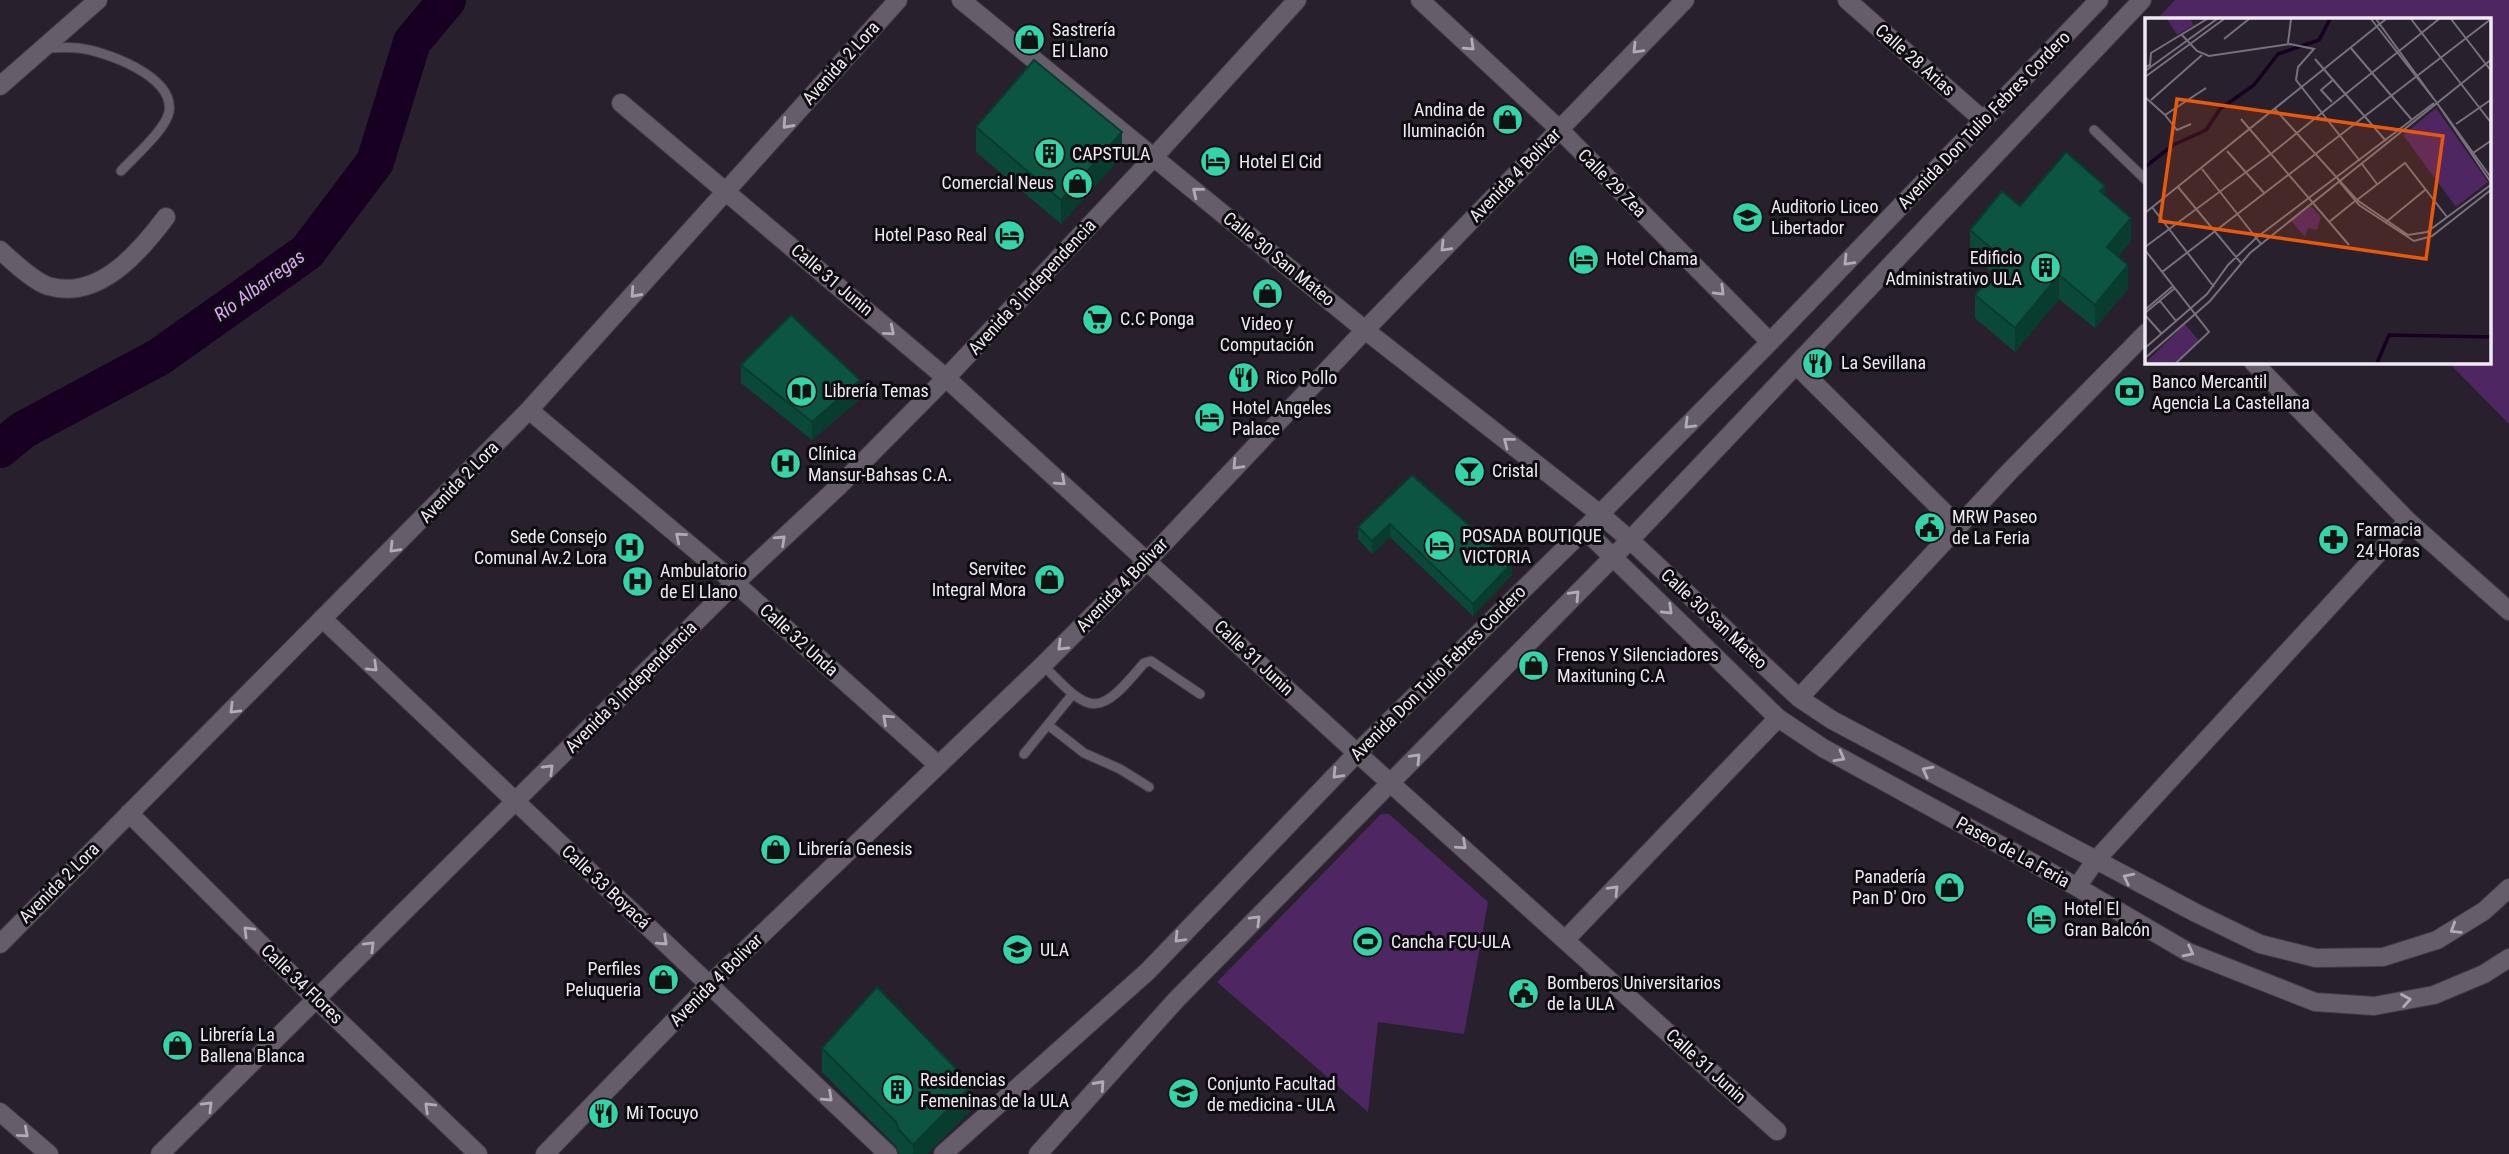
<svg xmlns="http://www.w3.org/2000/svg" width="2509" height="1154" font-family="'Roboto Condensed',sans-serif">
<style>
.green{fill:#4e2661}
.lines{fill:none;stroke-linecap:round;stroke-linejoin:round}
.river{stroke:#170022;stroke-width:38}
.service-casing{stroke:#423b46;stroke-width:11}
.minor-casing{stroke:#423b46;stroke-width:20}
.service{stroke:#665d6b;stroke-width:9}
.minor{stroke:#665d6b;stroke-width:18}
.wall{fill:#0a4939}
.shaded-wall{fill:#083c2e}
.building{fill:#0c5542;stroke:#083c2e;stroke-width:2}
.oneway{stroke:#b1abb5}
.labels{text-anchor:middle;stroke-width:6;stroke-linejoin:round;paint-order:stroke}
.poi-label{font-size:18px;fill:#efeaf2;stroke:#0f0c11;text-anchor:start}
.street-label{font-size:18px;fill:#efeaf2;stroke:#0f0c11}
.water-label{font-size:19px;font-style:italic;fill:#dca7f9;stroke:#0f0c11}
.inset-river{fill:none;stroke:#170022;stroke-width:3.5}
.inset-road{fill:none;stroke:#78717b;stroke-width:2}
.view{fill:#e8590c;fill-opacity:0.15;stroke:#e8590c;stroke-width:3.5}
.inset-edge{fill:none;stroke:#efeaf2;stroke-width:3.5}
</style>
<rect width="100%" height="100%" fill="#28202c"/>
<path class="green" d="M2175,0H2509V424L2448,362H2490V19H2157Z
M1381,814H1389L1488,902L1464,1034L1378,1022L1368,1112L1217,982Z"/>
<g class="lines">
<path class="river" d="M0,449L23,430L159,357L307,252L375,162L412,42L447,0"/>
<defs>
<path id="service" d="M45,48C56,48 67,47 78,48C105,51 175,76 169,112C166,129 134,157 121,171
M2094,130L2147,181
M1043,665C1092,716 1098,718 1144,663L1151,661L1200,694
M1048,725L1084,753L1120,769L1149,787
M1024,754L1072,695"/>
<path id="minor" d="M961,0L1365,330L1600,514L1630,540L1799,698L1832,720L2196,913L2260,944L2316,958L2383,957L2437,940L2484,911L2509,888
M1420,0L1559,129L1770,342
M1847,0L1983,120
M0,86L98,0
M621,103L946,378L1357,753L1777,1131
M0,250C11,260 33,281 48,286C98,301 139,253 166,217
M2253,362L2408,521L2509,611
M1796,365L1958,526
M529,410L735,583L938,765
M1584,529L1778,718L1823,748L2077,887L2188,952L2315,1002L2374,1006L2434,995L2484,974L2509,958
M324,620L888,1154
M1799,698L2010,471L2147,332
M129,813L316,999L478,1154
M2077,887L2095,861L2408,521
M1566,939L1778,718
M0,944L529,410L898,0
M0,1112L49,1154
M160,1154L735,583L839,486L946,378L1154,157L1297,0
M545,1154L709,985L1043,665L1148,560L1365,330L1685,0
M943,1154L1148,971L1357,753L1600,514L1770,342L2099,0
M1038,1154L1176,1000L1630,540L2142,0"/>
</defs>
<use href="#service" class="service-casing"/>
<use href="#minor" class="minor-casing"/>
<use href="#service" class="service"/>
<use href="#minor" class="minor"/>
</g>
<path class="wall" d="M976,127L1122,156L1061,224L976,152Z
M2020,206L2131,241L2118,257L2128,289L2095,328L2059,299L2015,352L1975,318V295L1993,273L1970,254V230Z
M741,365L860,399L812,440L741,383Z
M1412,475L1512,575L1473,616L1390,537L1372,554L1358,539V527Z
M822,1048L972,1109L927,1154H899L896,1146L822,1072Z"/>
<path class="shaded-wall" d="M1122,132V156L1061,224V200Z
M2105,186V209L2100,191Z
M2131,218V241L2107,271V247Z
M2128,265V289L2095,328V305Z
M2059,275V299L2015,352V328Z
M860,380V399L812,440V422Z
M1390,524V537L1372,554V541Z
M1512,563V575L1473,616V604Z
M972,1085V1109L927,1154H913V1145Z"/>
<path class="building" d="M1034,60L1122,132L1061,200L976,127Z
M2066,152L2105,186L2100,191L2131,218L2107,247L2128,265L2095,305L2059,275L2015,328L1975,295L2005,260L1970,230L2002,191L2020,206Z
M791,315L860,380L812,422L741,365Z
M1412,475L1512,563L1473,604L1390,524L1372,541L1358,527Z
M877,987L972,1085L913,1145L899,1130L896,1122L822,1048Z"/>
<defs><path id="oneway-chevron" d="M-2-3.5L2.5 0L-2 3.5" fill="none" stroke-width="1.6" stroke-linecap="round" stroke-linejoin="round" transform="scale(1.75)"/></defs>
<g class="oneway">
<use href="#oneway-chevron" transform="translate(1470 46) rotate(43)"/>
<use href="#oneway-chevron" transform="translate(1637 49) rotate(134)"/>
<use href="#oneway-chevron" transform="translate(787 124) rotate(132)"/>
<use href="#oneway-chevron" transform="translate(1197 192) rotate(-141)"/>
<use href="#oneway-chevron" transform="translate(1445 247) rotate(134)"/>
<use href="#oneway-chevron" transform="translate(1848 261) rotate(134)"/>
<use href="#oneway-chevron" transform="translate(1720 291) rotate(45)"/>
<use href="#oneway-chevron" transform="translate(635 293) rotate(132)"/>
<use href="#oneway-chevron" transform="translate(890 331) rotate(40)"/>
<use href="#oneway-chevron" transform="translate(1689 424) rotate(135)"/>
<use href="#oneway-chevron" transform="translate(1508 442) rotate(-142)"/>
<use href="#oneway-chevron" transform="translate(1237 465) rotate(133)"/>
<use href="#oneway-chevron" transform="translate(1061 481) rotate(42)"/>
<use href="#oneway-chevron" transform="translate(680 537) rotate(-140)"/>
<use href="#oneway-chevron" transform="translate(781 540) rotate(-43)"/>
<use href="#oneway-chevron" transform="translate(394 548) rotate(134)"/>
<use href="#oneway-chevron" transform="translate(1575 595) rotate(-46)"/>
<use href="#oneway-chevron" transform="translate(1668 610) rotate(44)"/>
<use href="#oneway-chevron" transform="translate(1062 646) rotate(135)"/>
<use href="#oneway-chevron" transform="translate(373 667) rotate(44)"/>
<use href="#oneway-chevron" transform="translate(234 709) rotate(135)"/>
<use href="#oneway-chevron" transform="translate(887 719) rotate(-138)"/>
<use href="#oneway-chevron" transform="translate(1840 757) rotate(29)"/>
<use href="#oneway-chevron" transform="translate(1416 758) rotate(-46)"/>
<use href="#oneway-chevron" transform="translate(549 769) rotate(-45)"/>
<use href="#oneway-chevron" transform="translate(1927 771) rotate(-152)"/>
<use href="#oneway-chevron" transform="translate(1337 774) rotate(134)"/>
<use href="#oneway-chevron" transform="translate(1462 845) rotate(42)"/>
<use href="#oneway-chevron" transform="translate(2128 878) rotate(-153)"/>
<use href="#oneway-chevron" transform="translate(1614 890) rotate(-46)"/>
<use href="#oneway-chevron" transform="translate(1256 920) rotate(-45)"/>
<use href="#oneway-chevron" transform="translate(2455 929) rotate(148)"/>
<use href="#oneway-chevron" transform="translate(248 931) rotate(-135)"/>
<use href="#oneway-chevron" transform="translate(1179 938) rotate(134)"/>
<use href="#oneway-chevron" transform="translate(663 941) rotate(43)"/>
<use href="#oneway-chevron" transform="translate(370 946) rotate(-45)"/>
<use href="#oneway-chevron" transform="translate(2189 952) rotate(27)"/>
<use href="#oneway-chevron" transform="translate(2406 1000) rotate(-10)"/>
<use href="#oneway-chevron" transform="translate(1100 1085) rotate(-48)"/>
<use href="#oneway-chevron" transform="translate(828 1097) rotate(43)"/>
<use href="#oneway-chevron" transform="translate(208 1106) rotate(-45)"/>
<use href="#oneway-chevron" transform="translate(429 1107) rotate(-136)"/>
<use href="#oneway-chevron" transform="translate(24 1133) rotate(41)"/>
</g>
<defs>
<symbol id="shop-disc" viewBox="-11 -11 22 22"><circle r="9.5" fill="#33d4a8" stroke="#0f0c11"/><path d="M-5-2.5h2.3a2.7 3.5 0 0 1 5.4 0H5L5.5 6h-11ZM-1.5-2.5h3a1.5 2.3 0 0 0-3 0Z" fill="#111"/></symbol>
<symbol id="building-disc" viewBox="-11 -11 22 22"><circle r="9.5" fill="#33d4a8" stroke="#0f0c11"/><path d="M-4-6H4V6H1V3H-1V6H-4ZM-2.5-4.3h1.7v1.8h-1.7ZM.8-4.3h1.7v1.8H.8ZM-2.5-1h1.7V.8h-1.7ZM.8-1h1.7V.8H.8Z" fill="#111"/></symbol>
<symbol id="hotel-disc" viewBox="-11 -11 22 22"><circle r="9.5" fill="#33d4a8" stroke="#0f0c11"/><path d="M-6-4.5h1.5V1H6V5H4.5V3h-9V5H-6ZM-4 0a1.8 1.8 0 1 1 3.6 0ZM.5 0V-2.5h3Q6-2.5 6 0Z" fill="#111"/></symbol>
<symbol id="school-disc" viewBox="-11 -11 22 22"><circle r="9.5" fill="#33d4a8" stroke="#0f0c11"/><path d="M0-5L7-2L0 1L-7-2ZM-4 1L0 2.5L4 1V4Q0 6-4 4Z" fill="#111"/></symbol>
<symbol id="supermarket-disc" viewBox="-11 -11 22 22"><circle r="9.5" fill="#33d4a8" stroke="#0f0c11"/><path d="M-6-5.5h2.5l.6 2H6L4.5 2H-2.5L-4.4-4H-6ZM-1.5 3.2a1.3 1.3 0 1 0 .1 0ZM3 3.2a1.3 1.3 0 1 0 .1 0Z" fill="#111"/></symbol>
<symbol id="restaurant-disc" viewBox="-11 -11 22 22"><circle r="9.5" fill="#33d4a8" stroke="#0f0c11"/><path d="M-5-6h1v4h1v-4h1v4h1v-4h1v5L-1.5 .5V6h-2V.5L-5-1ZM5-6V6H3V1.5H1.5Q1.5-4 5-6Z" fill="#111"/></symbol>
<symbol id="library-disc" viewBox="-11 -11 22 22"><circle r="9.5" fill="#33d4a8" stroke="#0f0c11"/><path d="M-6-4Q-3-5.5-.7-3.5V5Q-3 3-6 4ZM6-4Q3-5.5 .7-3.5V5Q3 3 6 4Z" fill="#111"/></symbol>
<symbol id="bank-disc" viewBox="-11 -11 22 22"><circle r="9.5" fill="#33d4a8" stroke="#0f0c11"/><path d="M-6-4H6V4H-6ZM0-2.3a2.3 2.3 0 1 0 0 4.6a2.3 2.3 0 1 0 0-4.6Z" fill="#111"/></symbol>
<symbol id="hospital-disc" viewBox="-11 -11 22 22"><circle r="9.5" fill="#33d4a8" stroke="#0f0c11"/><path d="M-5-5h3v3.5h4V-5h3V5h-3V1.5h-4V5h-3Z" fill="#111"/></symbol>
<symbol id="bar-disc" viewBox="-11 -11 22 22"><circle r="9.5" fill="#33d4a8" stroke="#0f0c11"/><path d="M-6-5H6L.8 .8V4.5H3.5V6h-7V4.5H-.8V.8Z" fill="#111"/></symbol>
<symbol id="civic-disc" viewBox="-11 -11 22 22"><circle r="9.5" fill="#33d4a8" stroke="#0f0c11"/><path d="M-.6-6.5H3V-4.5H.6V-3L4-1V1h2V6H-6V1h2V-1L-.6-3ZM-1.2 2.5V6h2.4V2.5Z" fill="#111"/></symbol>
<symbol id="pharmacy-disc" viewBox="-11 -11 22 22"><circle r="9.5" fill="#33d4a8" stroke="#0f0c11"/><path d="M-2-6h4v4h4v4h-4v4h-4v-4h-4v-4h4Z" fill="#111"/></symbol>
<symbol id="stadium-disc" viewBox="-11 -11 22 22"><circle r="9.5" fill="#33d4a8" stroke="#0f0c11"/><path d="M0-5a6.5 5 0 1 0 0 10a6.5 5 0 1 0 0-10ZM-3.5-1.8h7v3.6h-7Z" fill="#111"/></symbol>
<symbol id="university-disc" viewBox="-11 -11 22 22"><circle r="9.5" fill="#33d4a8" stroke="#0f0c11"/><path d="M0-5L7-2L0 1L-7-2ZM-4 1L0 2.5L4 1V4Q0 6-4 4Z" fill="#111"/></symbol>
</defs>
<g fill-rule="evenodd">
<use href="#shop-disc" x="1012" y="22" width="35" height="35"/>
<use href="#shop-disc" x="1490" y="102" width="35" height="35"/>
<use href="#building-disc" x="1032" y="136" width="35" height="35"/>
<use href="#hotel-disc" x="1198" y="144" width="35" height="35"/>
<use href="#shop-disc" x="1060" y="166" width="35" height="35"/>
<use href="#school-disc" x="1730" y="200" width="35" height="35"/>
<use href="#hotel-disc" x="992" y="218" width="35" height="35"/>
<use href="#hotel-disc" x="1566" y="242" width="35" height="35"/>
<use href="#building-disc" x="2028" y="250" width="35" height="35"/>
<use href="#shop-disc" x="1250" y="276" width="35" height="35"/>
<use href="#supermarket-disc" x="1080" y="302" width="35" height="35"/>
<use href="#restaurant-disc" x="1800" y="346" width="35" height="35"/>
<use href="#restaurant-disc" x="1226" y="360" width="35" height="35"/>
<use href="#library-disc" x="784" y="374" width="35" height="35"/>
<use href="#bank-disc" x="2112" y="374" width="35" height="35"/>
<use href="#hotel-disc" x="1192" y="400" width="35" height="35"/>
<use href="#hospital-disc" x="768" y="446" width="35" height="35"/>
<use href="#bar-disc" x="1452" y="454" width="35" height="35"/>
<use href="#civic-disc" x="1912" y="510" width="35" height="35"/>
<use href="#pharmacy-disc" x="2316" y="522" width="35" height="35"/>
<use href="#hotel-disc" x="1422" y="528" width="35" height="35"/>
<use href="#hospital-disc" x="612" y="530" width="35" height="35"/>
<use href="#shop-disc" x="1032" y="562" width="35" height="35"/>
<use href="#hospital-disc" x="620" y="564" width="35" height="35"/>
<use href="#shop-disc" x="1516" y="648" width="35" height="35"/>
<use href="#shop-disc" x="758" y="832" width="35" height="35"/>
<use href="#shop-disc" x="1932" y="870" width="35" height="35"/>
<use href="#hotel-disc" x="2024" y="902" width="35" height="35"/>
<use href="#stadium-disc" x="1350" y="924" width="35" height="35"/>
<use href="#university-disc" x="1000" y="932" width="35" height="35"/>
<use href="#shop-disc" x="646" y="962" width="35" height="35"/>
<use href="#civic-disc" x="1506" y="976" width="35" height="35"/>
<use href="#shop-disc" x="160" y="1028" width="35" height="35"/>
<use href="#building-disc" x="880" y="1072" width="35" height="35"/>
<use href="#university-disc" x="1166" y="1076" width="35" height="35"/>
<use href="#restaurant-disc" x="586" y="1096" width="35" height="35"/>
</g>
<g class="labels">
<g class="poi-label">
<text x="1052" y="36">Sastrería<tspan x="1052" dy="21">El Llano</tspan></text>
<text x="1485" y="116" text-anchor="end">Andina de<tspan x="1485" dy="21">Iluminación</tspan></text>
<text x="1072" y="160">CAPSTULA</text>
<text x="1239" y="168">Hotel El Cid</text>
<text x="1054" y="189" text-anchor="end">Comercial Neus</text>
<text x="1771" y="213">Auditorio Liceo<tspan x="1771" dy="21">Libertador</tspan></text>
<text x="987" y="241" text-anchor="end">Hotel Paso Real</text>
<text x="2022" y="264" text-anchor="end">Edificio<tspan x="2022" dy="21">Administrativo ULA</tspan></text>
<text x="1606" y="265">Hotel Chama</text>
<text x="1120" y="325">C.C Ponga</text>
<text x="1267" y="330" text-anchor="middle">Video y<tspan x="1267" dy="21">Computación</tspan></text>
<text x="1841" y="369">La Sevillana</text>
<text x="1266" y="384">Rico Pollo</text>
<text x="2152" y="388">Banco Mercantil<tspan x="2152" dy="21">Agencia La Castellana</tspan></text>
<text x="824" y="397">Librería Temas</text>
<text x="1232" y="414">Hotel Angeles<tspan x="1232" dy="21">Palace</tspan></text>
<text x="808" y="460">Clínica<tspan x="808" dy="21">Mansur-Bahsas C.A.</tspan></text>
<text x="1492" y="477">Cristal</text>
<text x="1952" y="523">MRW Paseo<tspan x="1952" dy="21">de La Feria</tspan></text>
<text x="2356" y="536">Farmacia<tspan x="2356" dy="21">24 Horas</tspan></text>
<text x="1462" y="542">POSADA BOUTIQUE<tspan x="1462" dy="21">VICTORIA</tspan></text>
<text x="607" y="543" text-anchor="end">Sede Consejo<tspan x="607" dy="21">Comunal Av.2 Lora</tspan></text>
<text x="1026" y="575" text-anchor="end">Servitec<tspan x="1026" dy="21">Integral Mora</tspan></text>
<text x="660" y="577">Ambulatorio<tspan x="660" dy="21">de El Llano</tspan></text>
<text x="1557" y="661">Frenos Y Silenciadores<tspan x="1557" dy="21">Maxituning C.A</tspan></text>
<text x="798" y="855">Librería Genesis</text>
<text x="1926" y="883" text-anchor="end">Panadería<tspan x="1926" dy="21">Pan D' Oro</tspan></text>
<text x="2064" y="915">Hotel El<tspan x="2064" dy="21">Gran Balcón</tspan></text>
<text x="1391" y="948">Cancha FCU-ULA</text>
<text x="1040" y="956">ULA</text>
<text x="641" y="975" text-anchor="end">Perfiles<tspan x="641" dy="21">Peluqueria</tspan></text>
<text x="1547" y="989">Bomberos Universitarios<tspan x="1547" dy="21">de la ULA</tspan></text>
<text x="200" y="1041">Librería La<tspan x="200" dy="21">Ballena Blanca</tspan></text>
<text x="920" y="1086">Residencias<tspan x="920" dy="21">Femeninas de la ULA</tspan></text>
<text x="1207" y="1090">Conjunto Facultad<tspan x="1207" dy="21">de medicina - ULA</tspan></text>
<text x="626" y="1119">Mi Tocuyo</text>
</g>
<g class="street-label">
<text transform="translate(1915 60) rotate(41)" y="6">Calle 28 Arias</text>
<text transform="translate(841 63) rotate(-48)" y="6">Avenida 2 Lora</text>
<text transform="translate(1984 120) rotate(-46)" y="6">Avenida Don Tulio Febres Cordero</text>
<text transform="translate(1515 175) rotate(-46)" y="6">Avenida 4 Bolivar</text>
<text transform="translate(1612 183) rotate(45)" y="6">Calle 29 Zea</text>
<text transform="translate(1279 259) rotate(39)" y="6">Calle 30 San Mateo</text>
<text transform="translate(832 280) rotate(40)" y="6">Calle 31 Junin</text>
<text transform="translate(1032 287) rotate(-47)" y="6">Avenida 3 Independencia</text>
<text transform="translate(459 482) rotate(-46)" y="6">Avenida 2 Lora</text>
<text transform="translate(1122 585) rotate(-46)" y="6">Avenida 4 Bolivar</text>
<text transform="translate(1714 619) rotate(43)" y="6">Calle 30 San Mateo</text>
<text transform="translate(799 640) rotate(42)" y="6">Calle 32 Unda</text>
<text transform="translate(1254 658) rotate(43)" y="6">Calle 31 Junin</text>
<text transform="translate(1438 673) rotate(-45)" y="6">Avenida Don Tulio Febres Cordero</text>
<text transform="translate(631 687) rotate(-45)" y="6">Avenida 3 Independencia</text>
<text transform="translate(2013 852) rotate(29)" y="6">Paseo de La Feria</text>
<text transform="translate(59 883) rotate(-45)" y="6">Avenida 2 Lora</text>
<text transform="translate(606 887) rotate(43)" y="6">Calle 33 Boyacá</text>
<text transform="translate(716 980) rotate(-45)" y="6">Avenida 4 Bolivar</text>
<text transform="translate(302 984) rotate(44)" y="6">Calle 34 Flores</text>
<text transform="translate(1706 1066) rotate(42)" y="6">Calle 31 Junin</text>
</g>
<g class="water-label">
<text transform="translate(259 285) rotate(-36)" y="7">Río Albarregas</text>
</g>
</g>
<g transform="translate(2145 18)">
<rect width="346" height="346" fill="#28202c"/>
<path d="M22,1H45L49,7L32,17ZM291,90L343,164L311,189L258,117ZM166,188L176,199L172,212L163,210L160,219L146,203ZM40,306L55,324L29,345H0Z" fill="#4e2661"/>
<path class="inset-river" d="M0,149L28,127L61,112L75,91L109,67L133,36L174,22L185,1M232,345L244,317L347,319"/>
<path class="inset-road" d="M226,1L292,85L347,166M231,1L347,161M266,1L347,106M306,1L347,54M36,16L52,33L64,38L145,26L169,31L153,49L151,62L215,143M79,21L104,1M143,25L146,1M205,29L267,102M170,41L241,123M0,49L5,47L6,35L62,1M0,53L72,1M0,59L79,1M0,79L20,97L61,70M6,82L57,37M187,84L176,72L189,61M130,91L212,182L263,217L282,214L347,166M20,97L32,112L46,106M96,101L204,227M311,106L347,81M82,133L120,176M328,135L347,122M217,146L232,166M57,151L116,226M193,162L214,187L269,223L287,218L347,171M33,169L96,245M212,182L260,145L302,199M7,189L69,269M0,195L241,1M184,204L210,183M241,204L280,172M0,229L127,135L294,1M0,232L64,314L31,345M17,254L346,1M15,283L31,303M1,291L28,268M0,295L30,270M0,297L16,315M0,330L62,276L83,247L111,220L289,85M0,340L65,283L105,235L347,41"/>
<path class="view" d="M32,81L298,118L281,241L15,203Z"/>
<rect width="346" height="346" class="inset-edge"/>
</g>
</svg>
